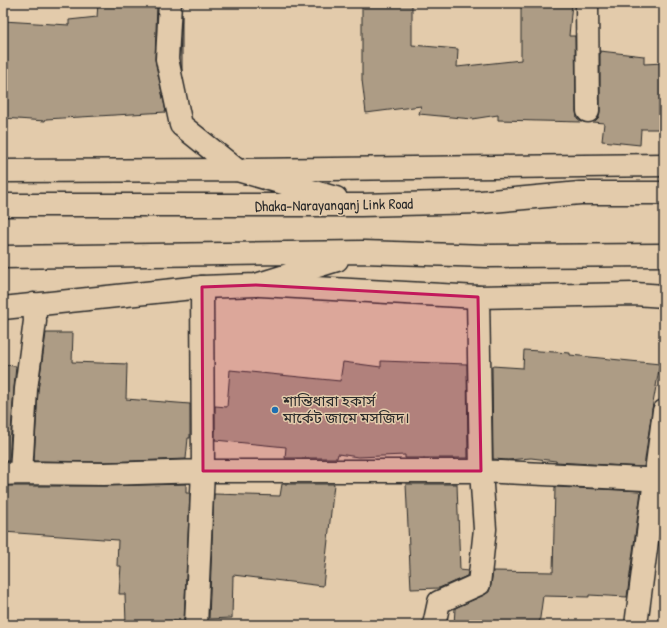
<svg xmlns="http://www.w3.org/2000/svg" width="667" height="628" font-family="'Patrick Hand','Noto Sans Bengali',sans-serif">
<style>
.building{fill:#ad9c85;stroke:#2b2b2b}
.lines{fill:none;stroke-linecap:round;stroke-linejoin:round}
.minor-casing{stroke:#2b2b2b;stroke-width:25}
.tertiary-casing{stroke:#2b2b2b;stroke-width:25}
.primary-casing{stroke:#2b2b2b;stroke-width:25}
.minor{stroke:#e3cbab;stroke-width:22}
.tertiary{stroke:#e3cbab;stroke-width:22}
.primary{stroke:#e3cbab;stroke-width:22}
.marked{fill:#c2185b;fill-opacity:0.2;stroke:#c2185b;stroke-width:3;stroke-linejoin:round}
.poi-dot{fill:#1f6fb2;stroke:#e3cbab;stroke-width:1.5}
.labels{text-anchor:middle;stroke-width:3;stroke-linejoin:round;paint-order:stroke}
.street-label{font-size:15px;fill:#2b2b2b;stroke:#e3cbab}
.poi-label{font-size:15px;fill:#2b2b2b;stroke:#e3cbab;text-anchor:start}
</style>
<rect width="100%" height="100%" fill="#e3cbab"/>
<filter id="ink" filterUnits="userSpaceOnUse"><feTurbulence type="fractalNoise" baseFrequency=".025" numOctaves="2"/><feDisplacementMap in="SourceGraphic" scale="8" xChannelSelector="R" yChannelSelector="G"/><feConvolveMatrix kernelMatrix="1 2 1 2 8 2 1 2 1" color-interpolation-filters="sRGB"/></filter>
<g filter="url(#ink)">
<path class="building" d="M98,3H157L155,59L166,112L46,119L45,121L3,118V21L69,25V20L97,17Z
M362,3H412V45L458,49L457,67L521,60V3H572L569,36H575L576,111L577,118L582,122L498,120V115L472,119L419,114L421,106L366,113L362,80Z
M182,14V71L180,58Z
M600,51L644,56V64L664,63V129H641L640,145L602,141L604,123L593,122L599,117L600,111Z
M46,333H73L72,362L127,364L126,399L190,404V438H188L186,459L104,462L34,461L38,390Z
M524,350L570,353V355L660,364L652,409L644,467L556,462V461L531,458L508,460L493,459L492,366L523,368Z
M381,361L467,364L468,458H405V455L358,457L338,454L337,458H285L286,447L215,440V406L227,407L230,370L340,381L343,362L381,367Z
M3,365L16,366L14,388L9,461H3Z
M186,484V493H190L184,620L126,623L125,594H119L121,566H117L118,540L3,532V486H104Z
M282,484H334L323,586L233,575L232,618L209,619L214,494L280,496Z
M406,484H457L460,570L468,571L467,576L439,588L411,589Z
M555,487L641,491L627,597L589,595V597L543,596L539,625H454L455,608L484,595L489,592L491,585L493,571L553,572Z
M663,514L664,515V546L659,545Z"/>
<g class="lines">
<defs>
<path id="minor" d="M170,3L167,59L181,125L237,170
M587,3L588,111
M21,473L26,389L35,321L34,304
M3,474L21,473L104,474L203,471H481L664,480
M196,625L203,471L202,287
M434,625L439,602L479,584L485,529L481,471L478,297
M636,625L664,411"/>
<path id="tertiary" d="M247,170L664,165
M260,285L478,297L635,294L664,296"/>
<path id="primary" d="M3,171L237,170L336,198
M3,205H361L481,202L580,193H664
M3,257L363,252L487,256L664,255
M3,308L202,287L256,285L337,260"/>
</defs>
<use href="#minor" class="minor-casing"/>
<use href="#tertiary" class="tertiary-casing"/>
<use href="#primary" class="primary-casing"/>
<use href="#minor" class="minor"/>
<use href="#tertiary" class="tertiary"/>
<use href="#primary" class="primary"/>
</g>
</g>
<path class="marked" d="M256,285L478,297L481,471H203L202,287Z"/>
<circle class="poi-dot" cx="275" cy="410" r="4"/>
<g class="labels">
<g class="street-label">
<text transform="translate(334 205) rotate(-1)" y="5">Dhaka-Narayanganj Link Road</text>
</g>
<g class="poi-label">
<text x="283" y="406">শান্তিধারা হকার্স<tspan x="283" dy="17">মার্কেট জামে মসজিদ।</tspan></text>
</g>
</g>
<rect width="667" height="628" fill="none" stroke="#e3cbab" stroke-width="16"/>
<rect x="8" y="8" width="651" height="612" fill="none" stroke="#2b2b2b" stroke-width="1.5" filter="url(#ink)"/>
</svg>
